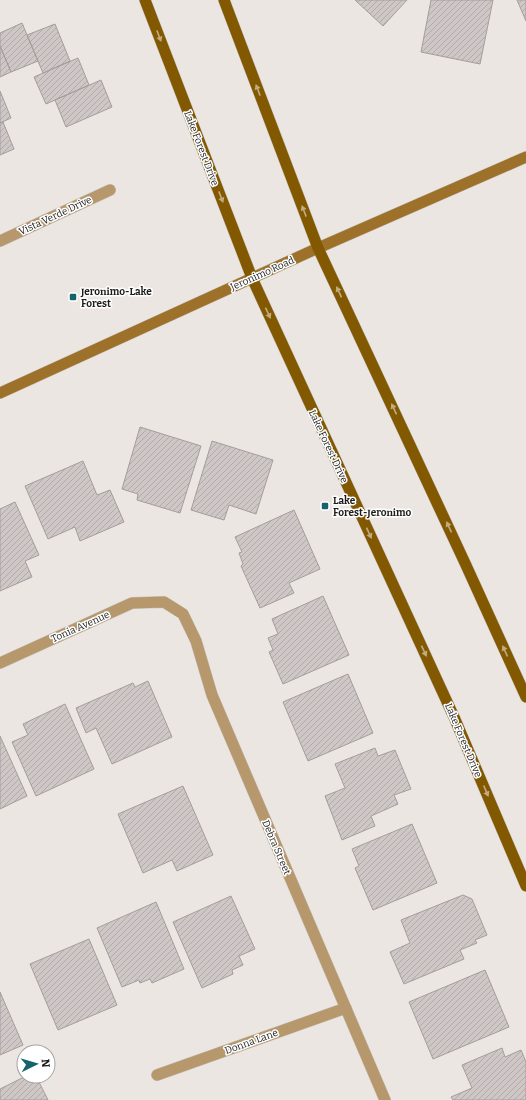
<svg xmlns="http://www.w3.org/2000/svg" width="526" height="1100" font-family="Bitter,serif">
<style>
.building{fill:url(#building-hatch);stroke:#a49d9c}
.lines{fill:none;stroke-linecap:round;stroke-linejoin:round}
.minor-casing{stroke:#c6c2bd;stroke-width:12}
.secondary-casing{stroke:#c6c2bd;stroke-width:12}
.primary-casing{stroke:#c6c2bd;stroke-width:12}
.minor{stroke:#b7986d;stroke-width:11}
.secondary{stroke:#9d7129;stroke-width:11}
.primary{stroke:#825801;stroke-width:11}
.oneway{fill:#c0ac80}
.poi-dot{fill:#16636d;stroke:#fff;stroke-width:1.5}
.labels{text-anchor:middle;stroke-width:3;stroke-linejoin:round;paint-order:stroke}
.street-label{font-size:10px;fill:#1d1c1a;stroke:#fff}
.poi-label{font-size:10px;font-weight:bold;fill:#1d1c1a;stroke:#fff;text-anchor:start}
</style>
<defs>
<pattern id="building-hatch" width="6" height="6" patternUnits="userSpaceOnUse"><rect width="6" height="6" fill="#cec7c6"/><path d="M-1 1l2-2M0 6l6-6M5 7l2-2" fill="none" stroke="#b0aaaa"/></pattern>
</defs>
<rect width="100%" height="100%" fill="#ebe6e1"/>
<path class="building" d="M355,0H407L383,26Z
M431,0H493L480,64L421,52Z
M517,0H526V21Z
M22,23L38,61L11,72L0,46V33Z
M55,24L70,61L43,73L27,35Z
M0,46L11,72L0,77Z
M78,58L89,85L46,104L34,77Z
M101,80L112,107L66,127L55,100Z
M0,91L11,118L0,123Z
M3,122L14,149L0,155V123Z
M140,427L201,446L180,513L137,500L138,494L122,489Z
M212,441L273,460L256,514L229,505L224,520L191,510Z
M83,461L97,495L110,490L124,522L80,541L75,527L48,539L25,486Z
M15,502L39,555L25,561L32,577L0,591V509Z
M294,510L320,569L289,583L294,593L260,608L241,566L243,564L239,553L242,552L235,537Z
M323,596L349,655L283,684L269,652L273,650L268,638L278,634L272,619Z
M348,674L373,733L308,761L283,702Z
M148,681L172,737L112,764L96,728L86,733L76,708L133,683L135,687Z
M65,704L94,769L36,796L12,742L28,735L23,724Z
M0,736L27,796L0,809Z
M375,748L378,756L395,750L411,789L394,795L398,804L371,816L375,826L342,840L325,796L345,788L335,764Z
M183,786L213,855L177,871L172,860L143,873L118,814Z
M412,824L437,883L373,910L355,868L359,866L352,849Z
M463,895L472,899L487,935L475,940L477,943L460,950L464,959L404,984L390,952L410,943L401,920Z
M231,896L255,949L239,956L243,965L232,970L233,974L202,988L173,922Z
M156,902L184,969L152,983L150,979L140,983L139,980L122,987L97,928Z
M89,939L117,1005L58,1030L30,964Z
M485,970L509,1027L433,1059L409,1002Z
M0,992L23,1045L0,1055Z
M502,1048L505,1057L521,1050L526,1062V1100H453L451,1097L472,1088L462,1065Z
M26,1076H36L48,1100H0V1089Z"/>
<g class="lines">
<defs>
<path id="minor" d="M0,241L110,190
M0,663L132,603L164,602L183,614L196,641L212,695L385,1100
M157,1075L346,1008"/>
<path id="secondary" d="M0,393L318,248L526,157"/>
<path id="primary" d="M145,0L252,278L454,717L526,886
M224,0L318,248L465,563L526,697"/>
</defs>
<use href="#minor" class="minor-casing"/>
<use href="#secondary" class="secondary-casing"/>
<use href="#primary" class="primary-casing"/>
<use href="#minor" class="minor"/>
<use href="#secondary" class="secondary"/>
<use href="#primary" class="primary"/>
</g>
<defs><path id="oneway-solid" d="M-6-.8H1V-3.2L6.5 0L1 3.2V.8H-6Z"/></defs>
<g class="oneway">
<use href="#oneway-solid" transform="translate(159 36) rotate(69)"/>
<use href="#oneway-solid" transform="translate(258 90) rotate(-111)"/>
<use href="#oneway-solid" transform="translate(221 197) rotate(69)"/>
<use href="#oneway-solid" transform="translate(304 211) rotate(-111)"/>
<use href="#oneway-solid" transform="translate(339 292) rotate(-115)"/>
<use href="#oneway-solid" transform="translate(268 313) rotate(65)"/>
<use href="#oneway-solid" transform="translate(394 409) rotate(-115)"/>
<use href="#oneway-solid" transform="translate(449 527) rotate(-115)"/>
<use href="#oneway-solid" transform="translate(369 533) rotate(65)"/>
<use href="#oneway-solid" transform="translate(424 651) rotate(65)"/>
<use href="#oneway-solid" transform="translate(505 651) rotate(-114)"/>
<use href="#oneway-solid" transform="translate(486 791) rotate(67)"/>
</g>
<g class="poi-dot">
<rect x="69" y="293" width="8" height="8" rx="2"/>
<rect x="321" y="502" width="8" height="8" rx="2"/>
</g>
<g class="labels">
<g class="street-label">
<text transform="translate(202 148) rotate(69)" y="4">Lake Forest Drive</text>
<text transform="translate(55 215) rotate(-25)" y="4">Vista Verde Drive</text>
<text transform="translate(262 273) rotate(-24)" y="4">Jeronimo Road</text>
<text transform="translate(329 446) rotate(65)" y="4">Lake Forest Drive</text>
<text transform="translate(80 626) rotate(-24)" y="4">Tonia Avenue</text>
<text transform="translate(464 740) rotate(67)" y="4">Lake Forest Drive</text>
<text transform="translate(277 847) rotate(67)" y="4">Debra Street</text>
<text transform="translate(251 1041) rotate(-20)" y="4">Donna Lane</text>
</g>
<g class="poi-label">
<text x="81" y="295">Jeronimo-Lake<tspan x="81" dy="12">Forest</tspan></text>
<text x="333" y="504">Lake<tspan x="333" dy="12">Forest-Jeronimo</tspan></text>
</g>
</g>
<g transform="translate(36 1064) rotate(85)"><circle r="19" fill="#ffffff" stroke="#a5a4a3"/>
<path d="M0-3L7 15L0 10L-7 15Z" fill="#16636d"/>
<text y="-6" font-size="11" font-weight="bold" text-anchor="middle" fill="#1d1c1a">N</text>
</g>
</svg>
